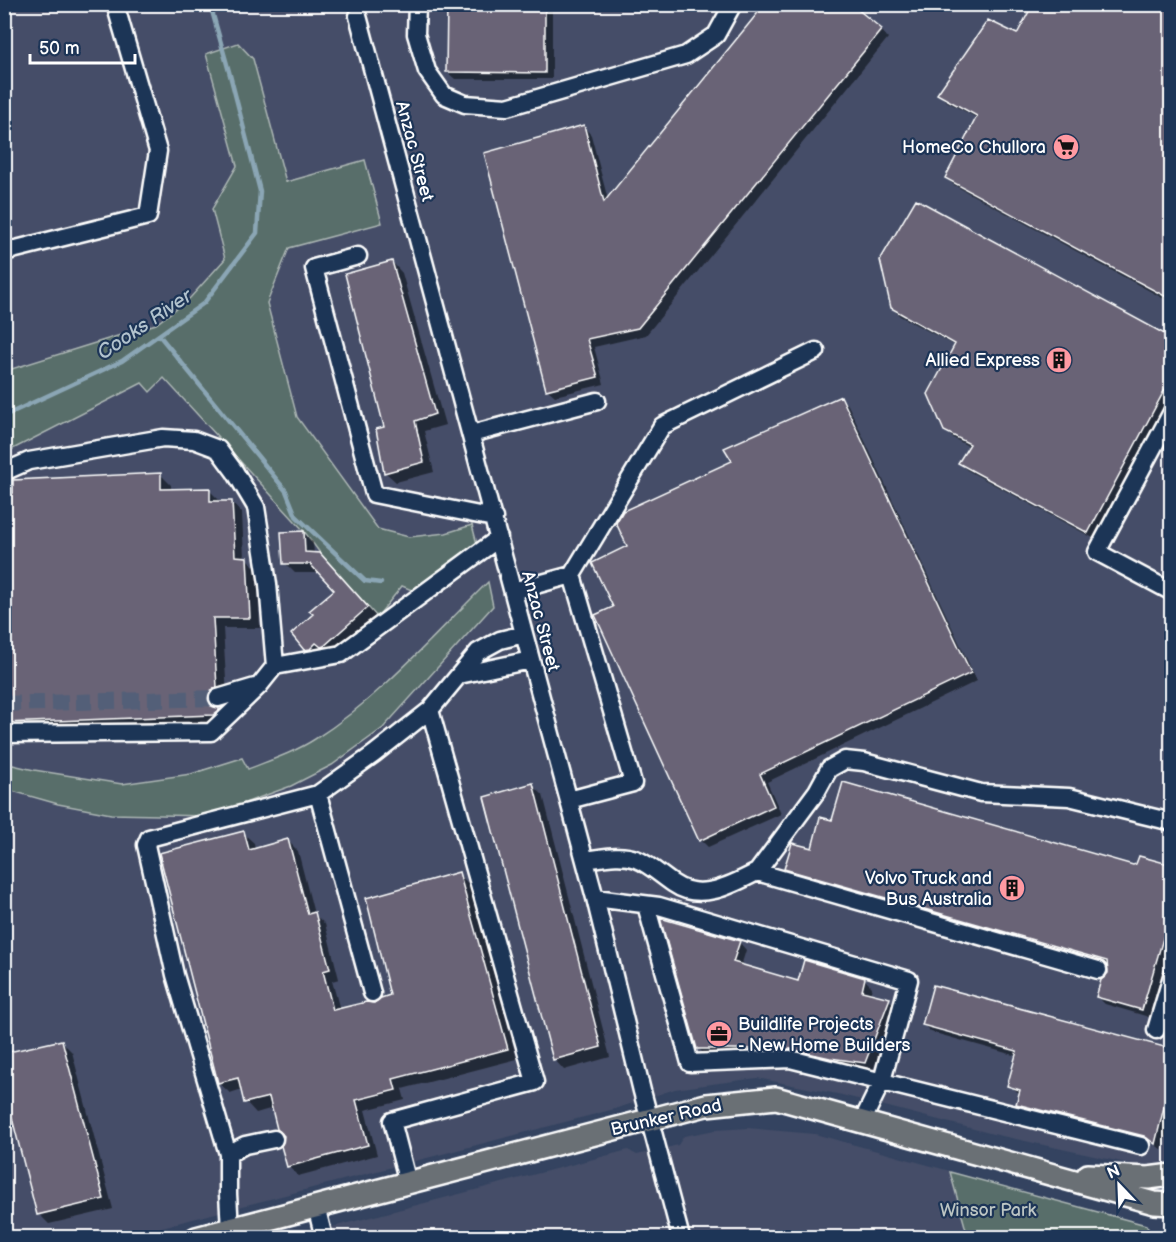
<svg xmlns="http://www.w3.org/2000/svg" width="1176" height="1242" font-family="'Balsamiq Sans',sans-serif">
<style>
.built{fill:#444d67}
.green{fill:#586e6a;stroke:#acb6b4;stroke-width:1.5}
.shadow{fill:#0007}
.lines{fill:none;stroke-linecap:round;stroke-linejoin:round}
.stream{stroke:#8ba6b5;stroke-width:4.5}
.building{fill:#696476;stroke:#fff;stroke-width:1.5}
.minor-tunnel{stroke:#525f78;stroke-width:16;stroke-dasharray:16 8;stroke-linecap:butt}
.minor-casing{stroke:#fff;stroke-width:21}
.major-casing{stroke:#fff;stroke-width:26}
.minor{stroke:#1d3557;stroke-width:16}
.major{stroke:#6b6f75;stroke-width:21}
.labels{text-anchor:middle;stroke-width:4.5;stroke-linejoin:round;paint-order:stroke}
.poi-label{font-size:18px;fill:#fff;stroke:#1d3557;text-anchor:end}
.street-label{font-size:18px;fill:#fff;stroke:#1d3557}
.park-label{font-size:18px;fill:#bcc5c3;stroke:#1d3557}
.water-label{font-size:20px;font-style:italic;fill:#b2c3ce;stroke:#1d3557}
</style>
<rect width="100%" height="100%" fill="#344360"/>
<filter id="ink" filterUnits="userSpaceOnUse"><feTurbulence type="fractalNoise" baseFrequency=".0167" numOctaves="2"/><feDisplacementMap in="SourceGraphic" scale="12" xChannelSelector="R" yChannelSelector="G"/><feConvolveMatrix kernelMatrix="1 2 1 2 8 2 1 2 1" color-interpolation-filters="sRGB"/></filter>
<g filter="url(#ink)">
<path class="built" d="M5,5H1171L1172,1155L1169,1162L1144,1167L993,1134L842,1095L757,1078L675,1089L615,1109L124,1237L5,1238Z
M748,1128L815,1134L950,1171L968,1237L290,1238L628,1150L637,1155L678,1145L684,1136L715,1130Z"/>
<path class="green" d="M238,43L253,59L286,182L365,160L382,223L289,248L267,303L297,417L378,529L409,537L446,533L472,525L477,544L414,591L402,586L377,617L320,553L304,531L164,378L150,392L142,383L5,453V371L156,324L190,298L225,259L212,209L237,166L206,54Z
M488,582L493,606L383,728L332,765L291,786L209,816L111,814L58,804L5,789L4,763L34,770L122,784L191,774L242,758L248,769C271,760 295,752 315,739C381,697 433,636 488,582Z
M950,1172L1146,1225L1153,1237H968Z"/>
<path class="shadow" d="M449,4H552V79H455L447,72Z
M1172,4V303L954,185L946,178L977,118L946,101L939,94L1018,36Z
M881,30L888,38L646,335L594,347L604,384L555,396L547,389L584,127L591,135L608,200Z
M392,262L402,273L445,425L424,431L434,472L396,482L385,472Z
M892,308L1172,340V397L1095,539L967,470L959,463L970,447L953,438L945,430L956,346L900,316Z
M840,398L848,405L977,681L767,782L781,814L708,847L701,840L615,608L629,547L734,462Z
M161,475L171,485V490H209L219,500V503L232,502L242,513L244,558H246L257,569L260,628H223L227,697L221,700L217,707L228,719L224,725L4,733V496L14,495V481L16,480Z
M303,532L313,542L314,554L330,565L377,618L332,657L315,660L305,649L314,614L336,590L320,573H295L285,563Z
M532,785L543,795L610,1057L564,1070L554,1059Z
M243,833L254,843L255,850L288,841L298,851L314,914L325,924L339,979L332,981L340,1010L375,1005L392,997L458,874L469,884L517,1059L402,1089L405,1100L365,1110L377,1155L298,1176L288,1166L286,1136L273,1108L256,1113L246,1102L242,1089L230,1093L219,1083L160,855Z
M813,850L1172,866V940L1149,1017L1105,1004L1098,997L1109,974V966L794,876L786,868Z
M739,942L746,950L741,966L799,983L864,979L872,987L870,995L889,1000L897,1007L873,1070L839,1065L706,1056L698,1048Z
M924,1025L1172,1050V1112L1162,1150L1153,1143L1025,1111L1018,1104L1020,1094L1009,1085L1017,1056L931,1032Z
M62,1042L72,1052L113,1209L49,1224L39,1214Z"/>
<g class="lines">
<path class="stream" d="M159,335L286,491L296,516L365,581L381,583
M4,416L122,361L204,303L257,233L260,191L230,75L210,4"/>
</g>
<path class="building" d="M447,4H545V73L446,72Z
M765,4H851L882,29L638,328L587,339L598,377L546,390L484,153L584,125L604,202Z
M1033,4H1172V300L945,178L977,116L937,94L988,20L1017,34Z
M916,199L1172,338V376L1088,533L958,463L970,444L944,431L928,394L955,344L891,308L880,260Z
M392,261L435,414L415,421L424,462L384,473L376,429L384,427L345,274Z
M841,396L971,673L760,774L774,806L699,841L595,615L613,607L592,563L627,546L616,523L623,511L732,461L724,448Z
M161,473V489L210,488V501H232L235,556L247,557L250,618H213L217,687L210,691L208,700L211,706L219,708V710L213,715L4,723V494L13,493V480Z
M304,531L305,552L320,553L368,607L324,646L321,647L316,643L310,649L304,650L291,634L313,614L309,611L334,590L310,564H283L281,532Z
M843,782L1133,865L1136,864L1139,856L1172,865V908L1142,1010L1096,997L1101,980L1108,973L1107,961L784,869L792,843L812,848L820,817L832,820Z
M533,783L601,1047L553,1060L484,797Z
M244,831L249,850L288,839L308,914L315,912L330,969L323,971L333,1010L366,1002L374,1003L381,998L390,995L366,898L459,872L508,1049L393,1079L396,1090L356,1100L368,1145L287,1167L281,1146L284,1136L277,1129L269,1097L244,1103L238,1078L218,1083L159,853Z
M660,918L740,941L733,962L798,981L804,960L865,978L862,991L890,998L865,1063L830,1058L790,1049H697Z
M933,985L1172,1049V1075L1155,1144L1144,1136L1016,1104L1020,1090L1007,1086L1017,1051L922,1025Z
M62,1040L104,1199L37,1215L4,1087V1053Z"/>
<g class="lines">
<path class="minor-tunnel" d="M4,704L218,698"/>
<defs>
<path id="minor" d="M417,4L416,34L427,71L444,95L465,104L507,107L686,55L716,35L733,4
M358,16L595,898L642,1091L681,1238
M4,252L148,216L158,151L115,4
M358,256L314,268L374,494L494,518
M1172,412L1097,552L1172,592
M471,434L597,401
M4,472L29,461L163,438L194,440L218,449L235,472L256,507L268,584L275,666
M572,575L662,426L816,351
M513,591L572,575L633,783L569,800
M459,675L531,660
M218,698L255,687
M4,734L211,732L259,686L275,666L341,654L499,538
M318,794L372,993
M585,860C601,858 620,853 636,859C649,864 662,876 674,884C700,902 732,885 757,872
M595,898L659,906L909,980L882,1081L862,1122
M646,905L690,1063L790,1059L1141,1146
M1098,970L757,872L817,791L829,769L845,760L864,762L981,793L1069,797L1172,822
M1156,1030L1172,976
M228,1154L175,975L146,845L149,838L318,794L374,754L430,710L478,652L500,640L524,634
M408,1183L392,1121L535,1082L430,710
M316,1206L324,1238
M230,1229L228,1194V1154L245,1145L274,1139"/>
<path id="major" d="M1088,1175L1148,1178L1172,1175
M196,1238L706,1105L776,1098L1154,1203L1172,1204"/>
</defs>
<use href="#minor" class="minor-casing"/>
<use href="#major" class="major-casing"/>
<use href="#minor" class="minor"/>
<use href="#major" class="major"/>
</g>
</g>
<defs>
<symbol id="supermarket-disc" viewBox="-11 -11 22 22"><circle r="9.5" fill="#ff9aa2" stroke="#1d3557"/><path d="M-6-5.5h2.5l.6 2H6L4.5 2H-2.5L-4.4-4H-6ZM-1.5 3.2a1.3 1.3 0 1 0 .1 0ZM3 3.2a1.3 1.3 0 1 0 .1 0Z" fill="#111"/></symbol>
<symbol id="building-disc" viewBox="-11 -11 22 22"><circle r="9.5" fill="#ff9aa2" stroke="#1d3557"/><path d="M-4-6H4V6H1V3H-1V6H-4ZM-2.5-4.3h1.7v1.8h-1.7ZM.8-4.3h1.7v1.8H.8ZM-2.5-1h1.7V.8h-1.7ZM.8-1h1.7V.8H.8Z" fill="#111"/></symbol>
<symbol id="office-disc" viewBox="-11 -11 22 22"><circle r="9.5" fill="#ff9aa2" stroke="#1d3557"/><path d="M-6-3h4V-5.5h4V-3h4V5H-6ZM-1-4.5V-3h2v-1.5ZM-6 0V1H6V0Z" fill="#111"/></symbol>
</defs>
<g fill-rule="evenodd">
<use href="#supermarket-disc" x="1051" y="132" width="30" height="30"/>
<use href="#building-disc" x="1044" y="345" width="30" height="30"/>
<use href="#building-disc" x="997" y="873" width="30" height="30"/>
<use href="#office-disc" x="704" y="1019" width="30" height="30"/>
</g>
<g class="labels">
<g class="poi-label">
<text x="1046" y="153">HomeCo Chullora</text>
<text x="1040" y="366">Allied Express</text>
<text x="992" y="884">Volvo Truck and<tspan x="992" dy="21">Bus Australia</tspan></text>
<text x="738" y="1030" text-anchor="start">Buildlife Projects<tspan x="738" dy="21">- New Home Builders</tspan></text>
</g>
<g class="street-label">
<text transform="translate(415 151) rotate(75)" y="6">Anzac Street</text>
<text transform="translate(541 621) rotate(75)" y="6">Anzac Street</text>
<text transform="translate(666 1117) rotate(-13)" y="6">Brunker Road</text>
</g>
<g class="park-label">
<text x="988" y="1216">Winsor Park</text>
</g>
<g class="water-label">
<text transform="translate(144 324) rotate(-34)" y="7">Cooks River</text>
</g>
</g>
<rect width="1176" height="1242" fill="none" stroke="#1d3557" stroke-width="24"/>
<rect x="12" y="12" width="1152" height="1218" fill="none" stroke="#fff" stroke-width="2" filter="url(#ink)"/>
<g transform="translate(1119 1185) rotate(337)" stroke="#1d3557" stroke-width="4.5" paint-order="stroke">
<path d="M0-4.5L10 22L0 15L-10 22Z" fill="#ffffff"/>
<text y="-9" font-size="16" font-weight="bold" text-anchor="middle" fill="#ffffff">N</text>
</g>
<path d="M30 54v9h105v-9" fill="none" stroke="#ffffff" stroke-width="3"/>
<text x="39" y="54" font-size="18" fill="#ffffff" stroke="#1d3557" stroke-width="4.5" paint-order="stroke">50 m</text>
</svg>
